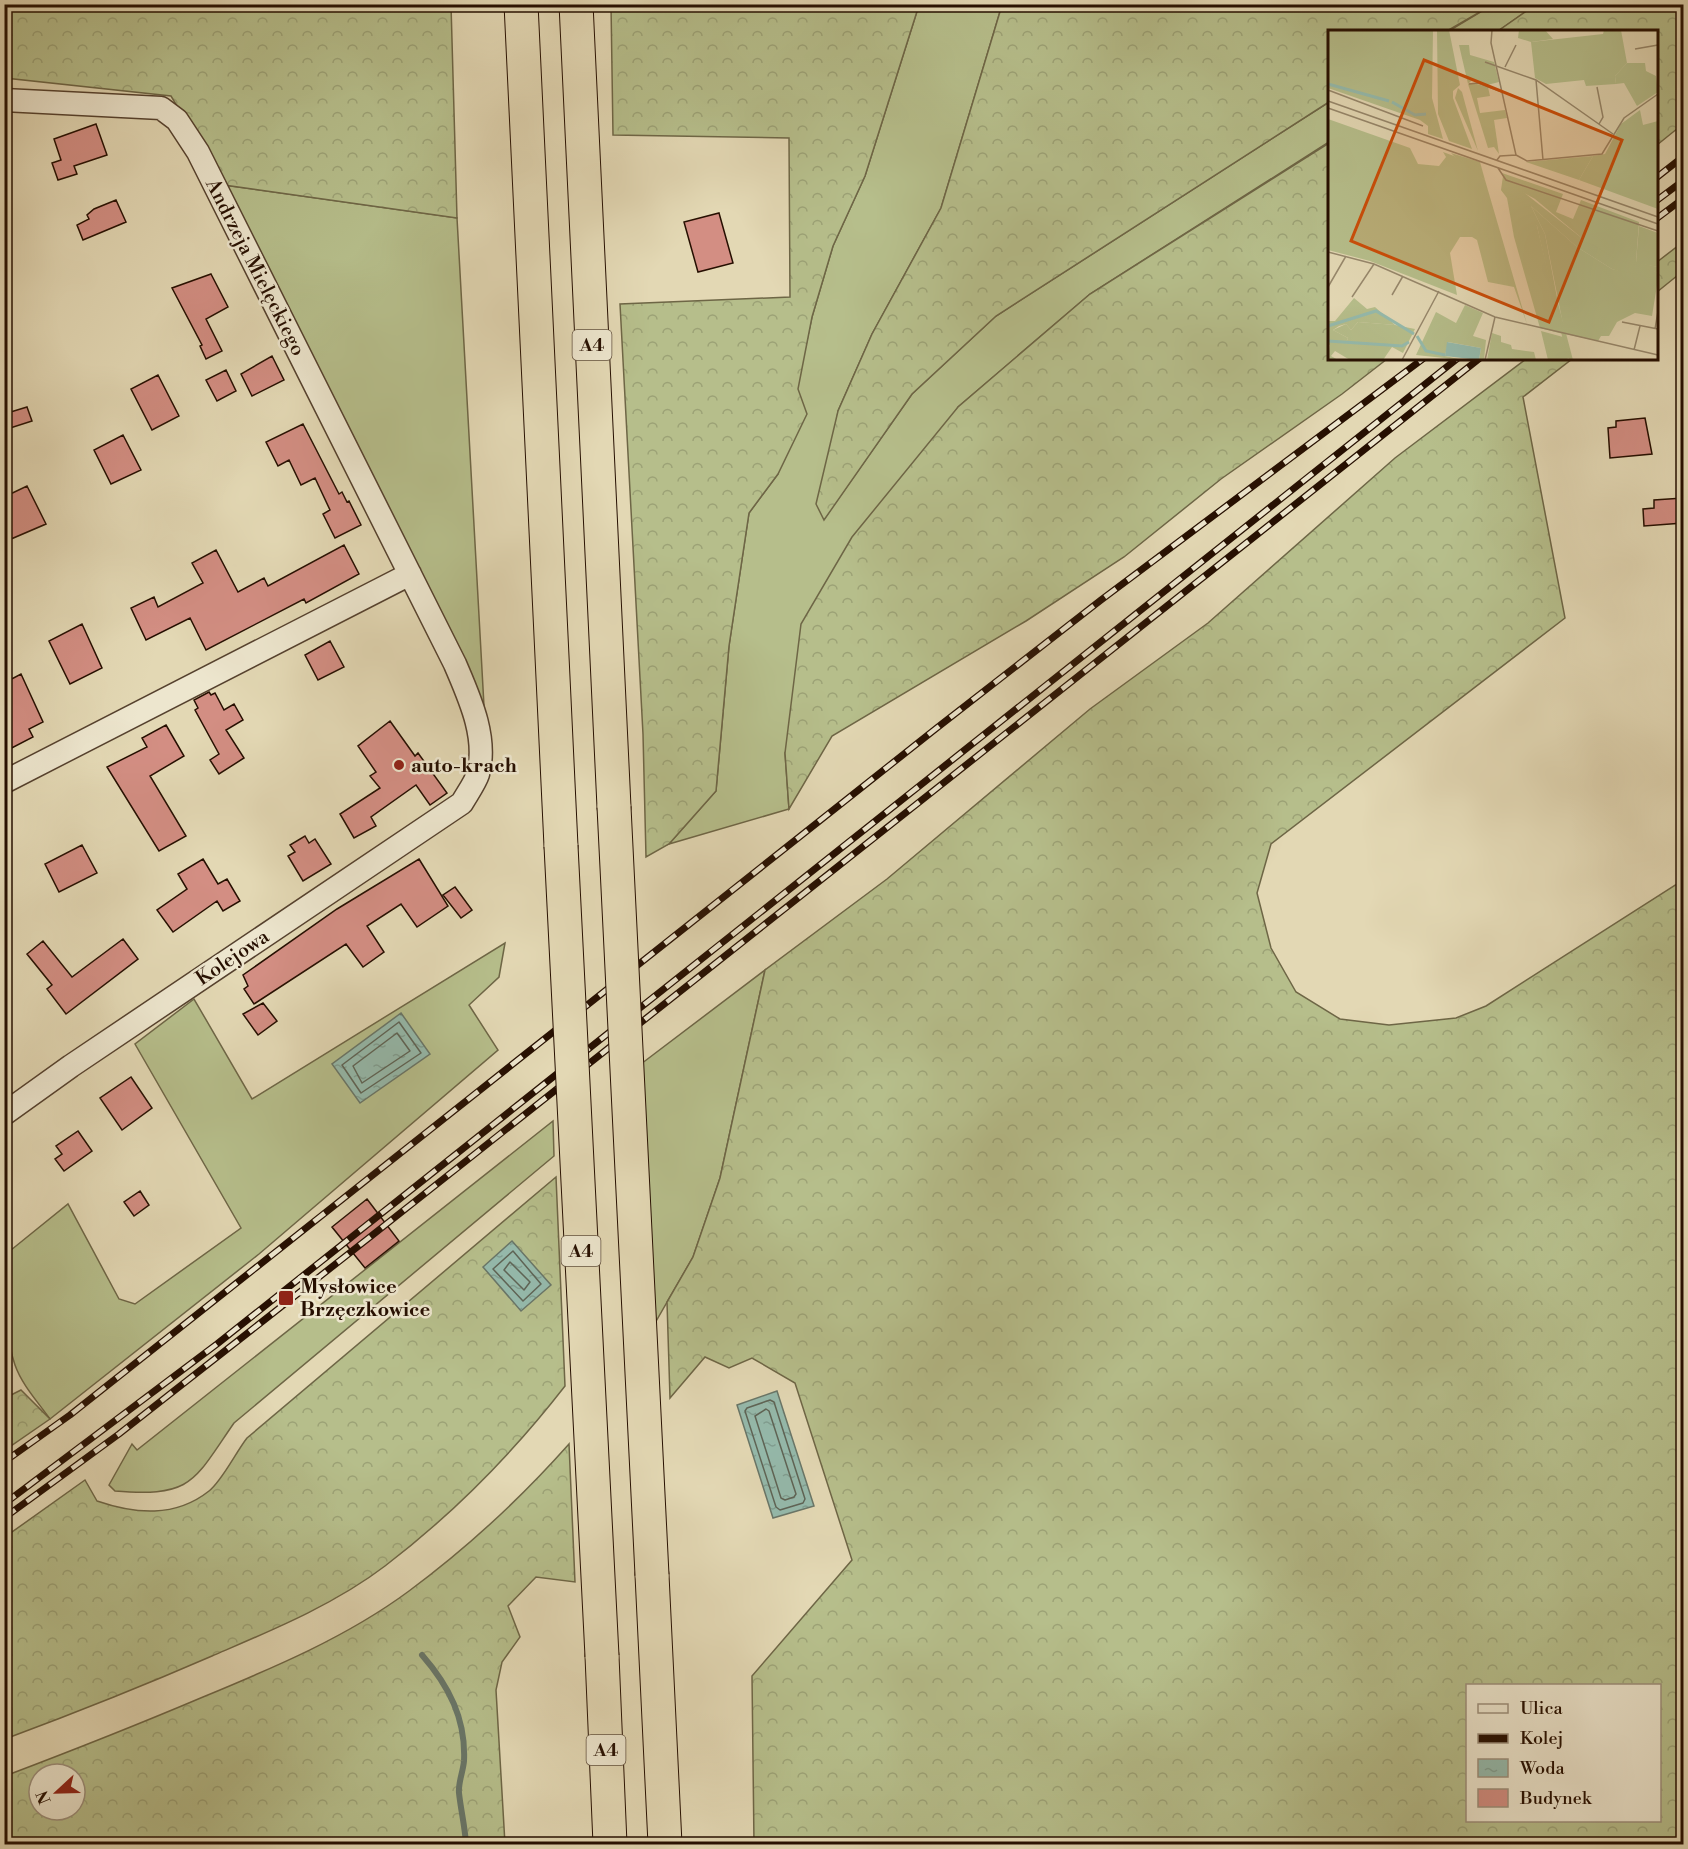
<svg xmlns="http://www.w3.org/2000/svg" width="1688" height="1849" font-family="'Libre Bodoni',serif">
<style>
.grass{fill:#b6be8b;stroke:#6e6646;stroke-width:1.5}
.forest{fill:url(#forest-crowns);stroke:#6e6646;stroke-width:1.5;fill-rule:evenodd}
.water{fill:url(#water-ripples);stroke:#697668;stroke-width:1.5}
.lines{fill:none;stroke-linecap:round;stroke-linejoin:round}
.shore{stroke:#5e6456;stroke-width:1.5}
.stream{stroke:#697668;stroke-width:6}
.building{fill:#d38e83;stroke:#260f01;stroke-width:1.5}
.minor-casing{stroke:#55412e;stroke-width:25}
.motorway-casing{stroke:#260f01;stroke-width:35}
.minor{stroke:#ede6ce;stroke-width:22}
.motorway{stroke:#e3d8b4;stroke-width:33}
.rail-casing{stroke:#260f01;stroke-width:7}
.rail{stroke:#ede6ce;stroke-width:4.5;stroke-dasharray:14;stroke-linecap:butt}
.motorway-bridge-casing{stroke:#260f01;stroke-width:35;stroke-linecap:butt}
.motorway-bridge{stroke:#e3d8b4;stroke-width:33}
.poi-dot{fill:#8f2418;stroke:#ede6ce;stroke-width:2}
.labels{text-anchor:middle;stroke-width:5;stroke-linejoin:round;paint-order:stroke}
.shield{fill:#ede6ce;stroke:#62503e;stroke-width:1.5}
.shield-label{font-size:18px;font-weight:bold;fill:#260f01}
.street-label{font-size:20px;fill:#260f01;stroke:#ede6ce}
.poi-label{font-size:20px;font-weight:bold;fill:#260f01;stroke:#ede6ce;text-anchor:start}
.inset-river{fill:none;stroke:#95baac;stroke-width:3}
.inset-road{fill:none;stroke:#97886c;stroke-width:1.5}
.view{fill:#cb4e0a;fill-opacity:0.15;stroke:#cb4e0a;stroke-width:3}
.inset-edge{fill:none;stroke:#260f01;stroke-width:3}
</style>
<defs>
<pattern id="forest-crowns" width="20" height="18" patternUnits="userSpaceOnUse" patternTransform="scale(1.5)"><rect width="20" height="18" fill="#b6be8b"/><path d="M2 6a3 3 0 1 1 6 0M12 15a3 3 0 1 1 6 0" fill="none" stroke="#9ca276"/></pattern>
<pattern id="water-ripples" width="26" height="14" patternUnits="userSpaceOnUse" patternTransform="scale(1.5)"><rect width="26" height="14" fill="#95baac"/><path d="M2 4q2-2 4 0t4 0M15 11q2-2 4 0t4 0" fill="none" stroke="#809f92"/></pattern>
</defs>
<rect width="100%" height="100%" fill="#e3d8b4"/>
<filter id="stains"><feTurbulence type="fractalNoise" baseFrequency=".00333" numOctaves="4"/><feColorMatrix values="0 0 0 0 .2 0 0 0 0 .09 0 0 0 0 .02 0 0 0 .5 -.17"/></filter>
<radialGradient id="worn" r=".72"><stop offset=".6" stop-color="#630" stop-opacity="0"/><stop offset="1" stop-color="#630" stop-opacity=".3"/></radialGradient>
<path class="grass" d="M919,5H1002L941,208L872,334L838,411L824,519L912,394L996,316L1329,102V142L1090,294L958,407L785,753L789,809L669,844L716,791L729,646L749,513L778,474L812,317L833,246L865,176Z
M1492,5H1535L1498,31L1447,32Z
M224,185L457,218L484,706Z
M505,943L499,977L469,1005L498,1050L259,1254L50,1419C38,1402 22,1385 15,1365C3,1333 11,1284 11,1250L68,1204L119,1299L135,1304L241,1228L135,1044L194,999L252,1099Z
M765,970L720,1178L693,1257L651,1330L637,1067Z
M553,1121L554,1156L234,1423C193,1482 193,1497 115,1491L109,1485L132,1444L137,1450Z"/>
<path class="forest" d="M5,5H451L457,218L224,185L171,96L5,78Z
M611,5H919L865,176L833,246L812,317L798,389L807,414L778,474L749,513L729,646L716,791L669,844L646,857L643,734L620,304L790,297L789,138L613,135Z
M1002,5H1492L1447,31L1330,32L1329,102L996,316L912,394L824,520L816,504L838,411L872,334L941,208Z
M1535,5H1683V124L1657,145L1656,32L1498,31Z
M1329,143L1330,358L1387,359L1342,394L1221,479L1124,557L1026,621L832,736L789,809L785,753L801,624L852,537L958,407L1090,294Z
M1683,242V271L1657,292V262Z
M1526,359H1572L1523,397L1565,618L1271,844L1257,893L1271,948L1296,992L1340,1019L1389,1025L1456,1018L1486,1006L1683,880V1844H754L752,1676L852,1560L795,1383L752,1358L729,1368L705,1357L670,1398L667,1302L693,1257L720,1178L765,970L887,879L1090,709L1208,623L1395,458ZM1468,1686H1660V1820H1468Z
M556,1177L565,1386C513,1453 453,1514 385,1566C334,1605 270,1631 212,1656C143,1686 75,1713 5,1739V1537L85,1480L97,1501C135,1514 175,1518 209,1491C222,1481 236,1452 247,1438Z
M21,1390L50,1419L5,1450V1398Z
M569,1444L575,1582L536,1577L508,1606L520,1637L502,1662L496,1690L505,1844H5V1776C71,1751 137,1725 203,1697C273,1668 347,1637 409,1591C467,1548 521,1498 569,1444ZM39,1774H75V1810H39Z"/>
<path class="water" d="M401,1013L430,1054L360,1103L332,1064Z
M512,1241L551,1285L521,1311L483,1267Z
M777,1391L814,1506L773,1518L737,1405Z"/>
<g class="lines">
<path class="shore" d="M399,1022L421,1053L361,1093L342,1065Z
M397,1033L410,1051L362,1083L353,1066Z
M513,1251L541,1284L523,1301L493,1269Z
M510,1262L530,1282L524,1290L504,1270Z
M770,1400L774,1402L805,1499L803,1503L780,1510L776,1507L745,1411L747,1408Z
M766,1409L769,1411L796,1494L794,1497L785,1500L781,1498L755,1416Z"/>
<path class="stream" d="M422,1655C449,1686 466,1719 464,1761C463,1772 458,1783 459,1793C461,1811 465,1827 466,1844"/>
</g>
<path class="building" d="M96,124L107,155L74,166L77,174L58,180L52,163L61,160L54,139Z
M116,200L126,222L83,240L77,225L89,219L87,215L94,209Z
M719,213L733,263L698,272L684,222Z
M211,274L228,307L206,319L222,351L206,359L200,346L202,345L172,288Z
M272,356L284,380L252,396L241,374Z
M226,370L236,391L217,401L206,380Z
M158,375L179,416L152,430L131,389Z
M27,407L32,421L4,430V414Z
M1645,418L1652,454L1610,458L1608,428L1616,427V421Z
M303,424L339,494L342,492L347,502L349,501L361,525L335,538L323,514L330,510L315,478L301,485L289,460L278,466L266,442Z
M123,435L141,470L111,484L94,450Z
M27,486L46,524L4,542V497Z
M1683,498V523L1644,526L1643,509L1654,508V500Z
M344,545L359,574L306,603L304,599L206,650L190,618L146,640L131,608L154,597L158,607L203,583L192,563L216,550L238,592L264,578L268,586Z
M82,624L102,668L70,684L49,641Z
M330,641L344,667L318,680L305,655Z
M21,674L43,722L29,729L33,737L4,752V683Z
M209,692L211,695L215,693L224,710L234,704L243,720L226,730L244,758L219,774L210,760L219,754L195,710L198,708L194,700Z
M390,721L415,756L418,753L447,793L430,805L416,785L371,817L376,826L354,838L340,814L380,788L370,776L376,772L358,746Z
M166,725L184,756L150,776L186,836L159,851L107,767L147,747L142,738Z
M305,836L309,843L315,839L331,864L303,881L288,856L295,852L290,845Z
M82,845L97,873L59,892L45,864Z
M203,859L218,884L227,879L240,901L223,911L217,901L173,932L157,910L187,889L178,874Z
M419,859L448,906L417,927L401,904L367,926L384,952L363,967L346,944L254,1004L244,989L248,986L243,975L337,909Z
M455,887L472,910L461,918L443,895Z
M123,939L138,959L66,1014L47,989L52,985L27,954L43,941L72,977Z
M263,1003L277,1021L258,1035L243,1014Z
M131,1077L152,1108L122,1130L100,1098Z
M78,1131L92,1151L64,1171L55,1159L62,1154L56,1146Z
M140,1191L149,1205L134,1216L124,1202Z
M367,1199L399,1241L365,1268L332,1227Z"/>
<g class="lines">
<defs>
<path id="minor" d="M4,100L161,108L177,120L198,152L455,664C469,697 488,737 478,774C475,783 467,794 462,803L71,1066L4,1114
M4,782L410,574"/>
<path id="motorway" d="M521,4L561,846
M576,4L614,807
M652,1575L665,1844
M602,1656L610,1844"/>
</defs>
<use href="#minor" class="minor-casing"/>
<use href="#motorway" class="motorway-casing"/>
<use href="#minor" class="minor"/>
<use href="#motorway" class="motorway"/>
<defs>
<path id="rail" d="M1656,178L1684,156
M1656,201L1684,180
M1656,219L1684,198
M4,1462L70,1415L938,727L1101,600L1424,358
M4,1504L217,1344L1458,358
M4,1518L119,1434L370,1237L1480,358"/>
</defs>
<use href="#rail" class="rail-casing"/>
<use href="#rail" class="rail"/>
<defs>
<path id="motorway-bridge" d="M614,807L652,1575
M561,846L602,1656"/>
</defs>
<use href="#motorway-bridge" class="motorway-bridge-casing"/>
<use href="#motorway-bridge" class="motorway-bridge"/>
</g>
<g class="poi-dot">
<circle cx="399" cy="765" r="6"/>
<rect x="278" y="1290" width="16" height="16" rx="3"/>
</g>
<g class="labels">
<g class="shield">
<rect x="572.5" y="330" width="39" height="30" rx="4.5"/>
<rect x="561.5" y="1236" width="39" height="30" rx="4.5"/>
<rect x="586.5" y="1735" width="39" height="30" rx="4.5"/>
</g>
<g class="shield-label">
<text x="592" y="351">A4</text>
<text x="581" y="1257">A4</text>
<text x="606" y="1756">A4</text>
</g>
<g class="street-label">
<text transform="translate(256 267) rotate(63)" y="7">Andrzeja Mielęckiego</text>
<text transform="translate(232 957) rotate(-34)" y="7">Kolejowa</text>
</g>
<g class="poi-label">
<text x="411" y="772">auto-krach</text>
<text x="300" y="1293">Mysłowice<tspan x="300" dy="23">Brzęczkowice</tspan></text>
</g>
</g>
<g transform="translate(1328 30)">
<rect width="330" height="330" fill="#e3d8b4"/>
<path d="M276,0H293L299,33L287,46L288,54L258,56L256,50L218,54L207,48L203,12L275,4ZM145,53L160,57L162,66L149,68L152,83L177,80L179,88L166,90L171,124L166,117L160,118L140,54ZM130,58L134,62L150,121L127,68ZM123,123L152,132L157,150L137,137ZM265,126L251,150L198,132ZM175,146L255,209L330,243V249H316L284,239L249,217L203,176L217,204L230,273L245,330L239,328L209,196L173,160ZM311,196L330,203V237L308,233ZM137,275L155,283L145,306L158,310L156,330H151L153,318L120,312L117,326L135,330L88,325L108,282L128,293ZM30,292L67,295L87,299L75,323L64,317L55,330H22L7,321L3,326L10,330H0L2,313H18L20,308L5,300L18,294L23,300ZM164,303L173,306V312L183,315L184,319L206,322L208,330H159Z" fill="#b6be8b"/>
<path d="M0,0H105L104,68L115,109L100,104V96L92,90L0,58ZM109,0H121L132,55L125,61V68L144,119L121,111L110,84ZM191,0H217L225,9L203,12L190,8ZM131,15H141L142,25L166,32L171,52L159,55L145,49L140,54ZM299,33H317L318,41L328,46L330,62L309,76L296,53L288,54L287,46ZM312,80L315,95L330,91V179L251,150L265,126L277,124L293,94ZM0,89L82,118L90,134L111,136L118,127L115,122L126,126L157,150L199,294L186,257L160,252L149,210L144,207H132L122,223L129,265L42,231L0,220ZM174,143L235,164L228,182L245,189L253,170L311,192L308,232L330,237V243L288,229L255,209L207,169L178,153ZM173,160L193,169L209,196L235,304L212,298L186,207L179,168ZM203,176L249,217L284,239L330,249L324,286L307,283L289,292L281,306H273L270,311L237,304L217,204ZM26,268L39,279L47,277L67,295L30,292L23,300L18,294L11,296L5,300L20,308L18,313L0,315V291H7ZM213,301L235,307L240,330H220Z" fill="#b6be8b"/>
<path d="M119,312L153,318L151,330L117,326Z" fill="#95baac"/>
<path class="inset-river" d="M0,54L61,71M64,72L87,85L98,84M0,296L48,281L86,304M89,306L98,321L117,325M0,311L74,316L81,312"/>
<path class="inset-road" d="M164,0L163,13L188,125M307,19L330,15M157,32L208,50L285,104M177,37L188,15M208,50L215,130M141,54L150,53L174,62M269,57L275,87L271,94M0,60L95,96M0,71L330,187M0,78L330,194M188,125L199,131L274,124L296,88L330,64M169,130L172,126L188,125M170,138L178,150L330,201M0,222L46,234L167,287L330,325M0,257L18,226M64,265L75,246M24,267L46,234M294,292L330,299M327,299L330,281M306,320L312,296M74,330L111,261M157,330L167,287"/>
<path class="view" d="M96,30L294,110L221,292L23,211Z"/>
<rect width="330" height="330" class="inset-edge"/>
</g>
<rect width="1688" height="1849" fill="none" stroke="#e3d8b4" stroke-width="24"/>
<rect x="6" y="6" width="1676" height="1837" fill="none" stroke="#260f01" stroke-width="3"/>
<rect x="12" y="12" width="1664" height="1825" fill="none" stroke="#260f01" stroke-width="1.5"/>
<rect x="1466" y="1684" width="195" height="138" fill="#ede6ce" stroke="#9d907c" stroke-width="1.5"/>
<rect x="1478" y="1704" width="30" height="9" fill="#ede6ce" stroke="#9d907c" stroke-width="1.5"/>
<text x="1520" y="1714" font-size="18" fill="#260f01">Ulica</text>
<rect x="1478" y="1734" width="30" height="9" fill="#260f01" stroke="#9d907c" stroke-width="1.5"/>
<text x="1520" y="1744" font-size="18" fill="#260f01">Kolej</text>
<rect x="1478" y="1759" width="30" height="18" fill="url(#water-ripples)" stroke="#9d907c" stroke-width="1.5"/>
<text x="1520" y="1774" font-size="18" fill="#260f01">Woda</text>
<rect x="1478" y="1789" width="30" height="18" fill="#d38e83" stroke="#9d907c" stroke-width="1.5"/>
<text x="1520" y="1804" font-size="18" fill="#260f01">Budynek</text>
<g transform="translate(57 1792) rotate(248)"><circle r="28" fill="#ede6ce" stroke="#9d907c" stroke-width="1.5"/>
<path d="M0-4.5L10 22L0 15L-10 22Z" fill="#8f2418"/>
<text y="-9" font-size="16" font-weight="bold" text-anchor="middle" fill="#260f01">N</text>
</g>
<rect width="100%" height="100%" filter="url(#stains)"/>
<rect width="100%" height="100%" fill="url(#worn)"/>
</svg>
